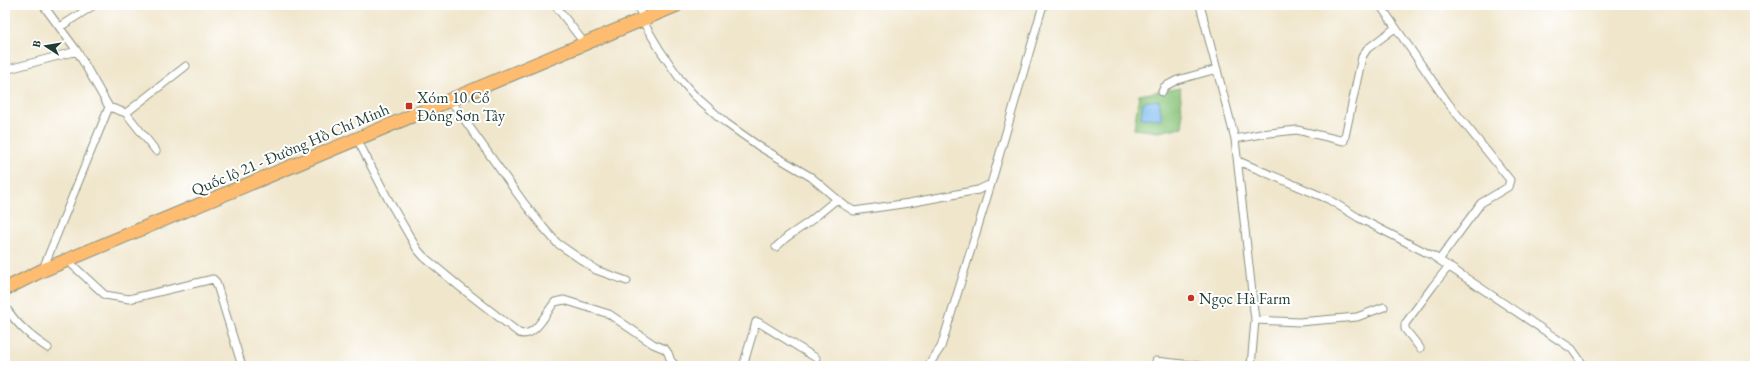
<svg xmlns="http://www.w3.org/2000/svg" width="1760" height="371" font-family="'EB Garamond',serif">
<style>
.green{fill:#8ac57a;stroke:#548157}
.water{fill:#7ebbf1;stroke:#4e7c92}
.lines{fill:none;stroke-linecap:round;stroke-linejoin:round}
.street-casing{stroke:#889280;stroke-width:9}
.highway-casing{stroke:#889280;stroke-width:15}
.street{stroke:#fff;stroke-width:7}
.highway{stroke:#febc70;stroke-width:13}
.poi-dot{fill:#c8321e;stroke:#fff;stroke-width:1.5}
.labels{text-anchor:middle;stroke-width:4;stroke-linejoin:round;paint-order:stroke}
.poi-label{font-size:16px;fill:#1f3d34;stroke:#fff;text-anchor:start}
.street-label{font-size:16px;fill:#1f3d34;stroke:#fff}
</style>
<rect width="100%" height="100%" fill="#fff"/>
<filter id="ink" filterUnits="userSpaceOnUse"><feTurbulence type="fractalNoise" baseFrequency=".025" numOctaves="2"/><feDisplacementMap in="SourceGraphic" scale="8" xChannelSelector="R" yChannelSelector="G"/><feConvolveMatrix kernelMatrix="1 2 1 2 8 2 1 2 1" color-interpolation-filters="sRGB"/></filter>
<filter id="wash" filterUnits="userSpaceOnUse"><feTurbulence type="fractalNoise" baseFrequency=".012" numOctaves="4" result="noise"/><feDisplacementMap in="SourceGraphic" scale="16" xChannelSelector="R" yChannelSelector="G"/><feGaussianBlur stdDeviation="0.9" result="paint"/><feColorMatrix in="noise" values="0 0 0 0 0 0 0 0 0 0 0 0 0 0 0 0 0 1.4 0 .05"/><feComposite in="paint" operator="in"/></filter>
<g filter="url(#wash)">
<rect width="100%" height="100%" fill="#f0e6cc"/>
<path class="green" d="M1180,88L1183,127L1159,132L1134,129L1139,95Z"/>
<path class="water" d="M1159,100L1162,119L1141,118L1143,102Z"/>
</g>
<g filter="url(#ink)">
<g class="lines">
<defs>
<path id="street" d="M555,5L585,44
M639,5L642,20L660,50L680,79L694,95L726,123L760,147L811,177L844,205L854,211L909,203L978,190L991,184
M1200,5L1235,139L1255,320L1251,366
M1380,5L1448,103L1510,180L1508,187L1481,203L1439,260
M60,27L94,5
M5,70L77,51
M1162,92L1164,87L1177,80L1217,69
M451,101L524,203L543,227L557,243L596,270L627,281
M109,107L126,113L156,151
M126,113L186,66
M357,139L388,199L417,249L424,257L460,287L519,333C535,339 546,312 555,302L564,300L609,314L653,344L665,349L668,353L671,361L676,366
M1235,139L1261,134L1297,130L1344,141L1362,57L1367,49L1395,28
M1238,161L1328,199L1359,218L1433,256L1572,349L1584,366
M776,247L787,237L809,222L837,199
M67,260L105,295L129,299L213,279L216,282L242,366
M42,271L109,107L77,51L43,5
M5,306C17,325 30,336 48,348
M1255,320L1299,322L1357,317L1384,307
M1420,348L1405,329V324L1433,286L1449,266
M1156,361L1200,366
M743,366L756,322H758L816,358
M928,366L941,347L991,184L1043,5"/>
<path id="highway" d="M5,289L41,271L677,5"/>
</defs>
<use href="#street" class="street-casing"/>
<use href="#highway" class="highway-casing"/>
<use href="#street" class="street"/>
<use href="#highway" class="highway"/>
</g>
</g>
<g class="poi-dot">
<rect x="405" y="102" width="8" height="8" rx="2"/>
<circle cx="1191" cy="298" r="4"/>
</g>
<g class="labels">
<g class="poi-label">
<text x="417" y="103">Xóm 10 Cổ<tspan x="417" dy="18">Đông Sơn Tây</tspan></text>
<text x="1199" y="304">Ngọc Hà Farm</text>
</g>
<g class="street-label">
<text transform="translate(290 149) rotate(-23)" y="6">Quốc lộ 21 - Đường Hồ Chí Minh</text>
</g>
</g>
<rect width="1760" height="371" fill="none" stroke="#fff" stroke-width="20"/>
<g transform="translate(46 46) rotate(282)" stroke="#ffffff" stroke-width="3" paint-order="stroke">
<path d="M0-3L7 15L0 10L-7 15Z" fill="#1f3d34"/>
<text y="-6" font-size="11" font-weight="bold" text-anchor="middle" fill="#1f3d34">B</text>
</g>
</svg>
